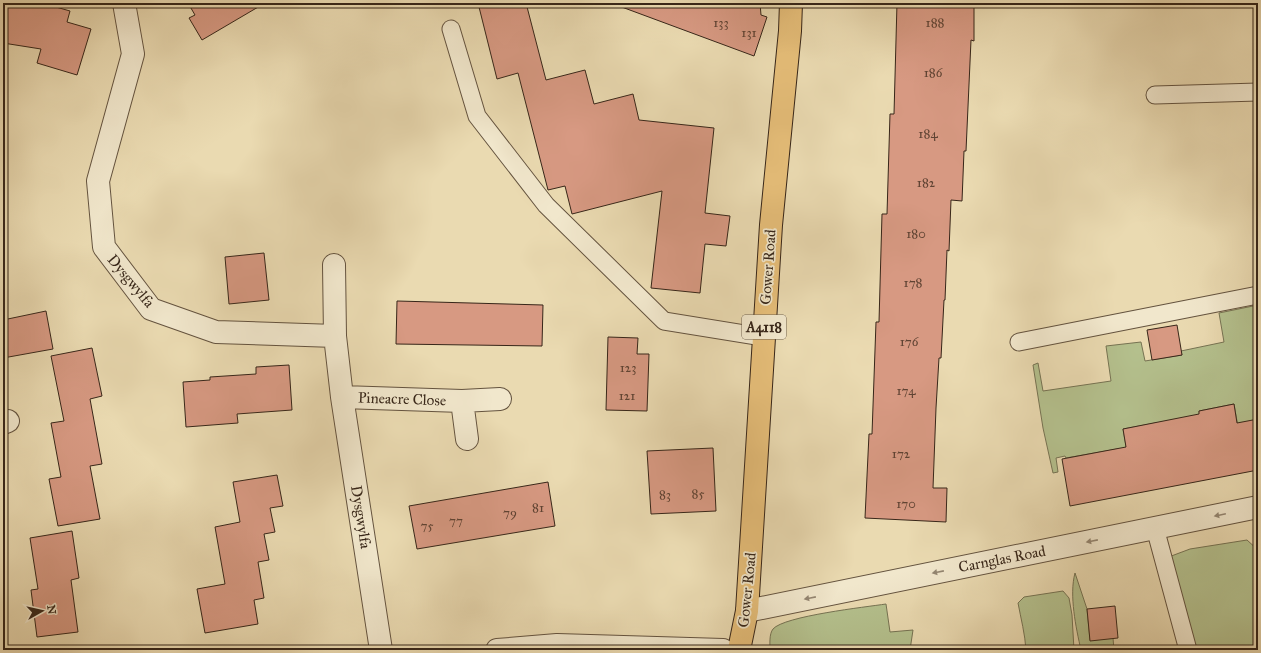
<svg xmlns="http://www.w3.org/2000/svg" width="1261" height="653" font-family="'IM FELL Great Primer',serif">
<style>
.green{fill:#b4c08d;stroke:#767353}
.building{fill:#d79982;stroke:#372619}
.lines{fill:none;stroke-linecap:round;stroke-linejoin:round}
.service-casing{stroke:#64533f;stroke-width:19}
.minor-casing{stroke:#64533f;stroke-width:24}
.tertiary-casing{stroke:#64533f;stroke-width:24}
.primary-casing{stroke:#372619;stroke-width:24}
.service{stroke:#f1e7cc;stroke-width:17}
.minor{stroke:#f1e7cc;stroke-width:22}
.tertiary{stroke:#f1e7cc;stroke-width:22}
.primary{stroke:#e5bd78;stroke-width:22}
.oneway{fill:#948672}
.labels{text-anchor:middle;stroke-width:3.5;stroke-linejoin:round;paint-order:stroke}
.number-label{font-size:13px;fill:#5f4333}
.shield{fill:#f1e7cc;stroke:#6f604f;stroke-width:1}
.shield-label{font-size:14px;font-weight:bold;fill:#372619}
.street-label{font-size:15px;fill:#372619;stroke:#f1e7cc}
</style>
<rect width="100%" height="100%" fill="#eadab1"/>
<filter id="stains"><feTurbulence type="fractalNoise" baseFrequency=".005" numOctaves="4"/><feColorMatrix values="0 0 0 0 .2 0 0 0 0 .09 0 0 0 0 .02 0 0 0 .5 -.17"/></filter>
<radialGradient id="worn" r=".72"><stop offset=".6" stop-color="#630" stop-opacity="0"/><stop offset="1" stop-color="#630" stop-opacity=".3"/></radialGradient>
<path class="green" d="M1258,305V451L1238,427L1234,404L1199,411L1203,436L1155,423L1123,429L1127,452L1117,449L1066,458L1065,456L1056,458L1058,472L1053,473L1043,428L1033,365L1038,363L1043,391L1111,381L1106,346L1141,342L1145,361L1182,355L1181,351L1224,342L1219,313Z
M1247,540L1258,550V650H1181L1166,558L1190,549Z
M1075,573L1087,609L1090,640L1113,638L1114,650H1081C1076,628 1069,595 1075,573Z
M1063,591L1069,598L1072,615L1074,650H1026C1025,634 1021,619 1018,603L1024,597Z
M886,604L890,632L913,630L910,650H770C770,644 769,634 773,629C784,616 866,607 886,604Z"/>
<path class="building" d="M3,3H42L70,11L67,22L91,29L77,75L37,63L41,49L3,43Z
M188,3H265L202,40L189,18L195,15Z
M478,3H526L546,80L585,70L594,104L633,94L639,120L714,128L705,213L730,216L726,246L705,244L700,293L651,288L662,191L572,214L565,186L548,190L518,73L497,79Z
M620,3H760L761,15L767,17L754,56L619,6Z
M897,3L974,6V41L971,40L966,151H964L962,201L951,200L949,251L947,250L945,300H944L941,358H939L936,408L933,488H947L946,522L865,518L869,434H872L876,322H879L882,214H887L890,114H894Z
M264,253L269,300L229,304L225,257Z
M397,301L543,305L542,346L396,344Z
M46,311L53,349L3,358V320Z
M1177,325L1182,355L1152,360L1147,330Z
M608,337L638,338L637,354H649L647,411L606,410Z
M92,348L102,396L90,399L102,464L90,466L100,519L58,526L49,479L61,477L51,423L64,421L51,356Z
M289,365L292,410L237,414L238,423L186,427L183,382L210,380V377L256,374V367Z
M1234,404L1237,423L1258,419V470L1070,506L1062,459L1126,447L1123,429L1199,414V411Z
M713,448L716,511L651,514L647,451Z
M277,475L283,506L270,508L275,532L264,534L269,560L258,562L264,598L254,600L258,624L205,633L197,589L225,584L215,527L240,522L233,482Z
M548,482L555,526L417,549L409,506Z
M72,531L79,578L71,580L78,632L37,637L31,590L38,589L30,538Z
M1115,606L1118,638L1090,641L1087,609Z"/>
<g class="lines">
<defs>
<path id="service" d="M451,29L477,116L546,205L664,321L763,337
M1155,95L1258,92
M1019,342L1258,295
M1155,528L1188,650"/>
<path id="minor" d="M124,3L133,54L98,181L104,247L151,309L216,332L335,336
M334,265L335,336L342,397L381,650
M342,397L462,401L500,399
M462,401L467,439
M3,423L8,421
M747,611L1258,507"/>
<path id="tertiary" d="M497,650L557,645L723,650"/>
<path id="primary" d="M739,650L747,611L771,225L790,31L791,3"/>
</defs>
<use href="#service" class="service-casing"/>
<use href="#minor" class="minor-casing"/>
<use href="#tertiary" class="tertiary-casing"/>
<use href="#primary" class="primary-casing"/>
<use href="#service" class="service"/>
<use href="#minor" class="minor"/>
<use href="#tertiary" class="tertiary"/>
<use href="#primary" class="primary"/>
</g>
<defs><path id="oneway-solid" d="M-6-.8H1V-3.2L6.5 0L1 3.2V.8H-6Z"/></defs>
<g class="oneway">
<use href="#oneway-solid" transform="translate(1220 515) rotate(168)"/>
<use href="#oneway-solid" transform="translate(1092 541) rotate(169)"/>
<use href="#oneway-solid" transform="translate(938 572) rotate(169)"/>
<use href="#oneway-solid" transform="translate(810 598) rotate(169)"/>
</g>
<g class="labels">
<g class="number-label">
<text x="721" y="27">133</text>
<text x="935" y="27">188</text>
<text x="749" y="37">131</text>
<text x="933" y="77">186</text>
<text x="928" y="138">184</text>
<text x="926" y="187">182</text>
<text x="916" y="238">180</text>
<text x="913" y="287">178</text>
<text x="909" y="346">176</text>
<text x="628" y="372">123</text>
<text x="906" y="395">174</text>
<text x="627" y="400">121</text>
<text x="901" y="458">172</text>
<text x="698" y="498">85</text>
<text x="665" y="499">83</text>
<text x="906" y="508">170</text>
<text x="538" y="512">81</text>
<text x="510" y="517">79</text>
<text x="456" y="525">77</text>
<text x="427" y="530">75</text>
</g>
<rect class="shield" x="742" y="315" width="44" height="24" rx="3"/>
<g class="shield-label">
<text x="764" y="332">A4118</text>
</g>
<g class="street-label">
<text transform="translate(768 267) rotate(-86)" y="5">Gower Road</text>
<text transform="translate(131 281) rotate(50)" y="5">Dysgwylfa</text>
<text transform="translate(402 399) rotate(2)" y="5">Pineacre Close</text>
<text transform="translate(361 517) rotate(81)" y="5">Dysgwylfa</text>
<text transform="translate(1002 559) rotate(-11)" y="5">Carnglas Road</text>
<text transform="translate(747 590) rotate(-84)" y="5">Gower Road</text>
</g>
</g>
<rect width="1261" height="653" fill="none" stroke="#eadab1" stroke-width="16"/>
<rect x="4" y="4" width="1253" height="645" fill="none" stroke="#372619" stroke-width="2"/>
<rect x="8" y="8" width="1245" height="637" fill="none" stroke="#372619"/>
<g transform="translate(42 611) rotate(82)" stroke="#f1e7cc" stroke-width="3" paint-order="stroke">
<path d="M0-3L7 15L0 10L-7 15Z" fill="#372619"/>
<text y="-6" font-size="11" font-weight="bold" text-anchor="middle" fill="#372619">N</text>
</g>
<rect width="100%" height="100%" filter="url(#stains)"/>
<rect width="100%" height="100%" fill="url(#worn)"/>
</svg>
